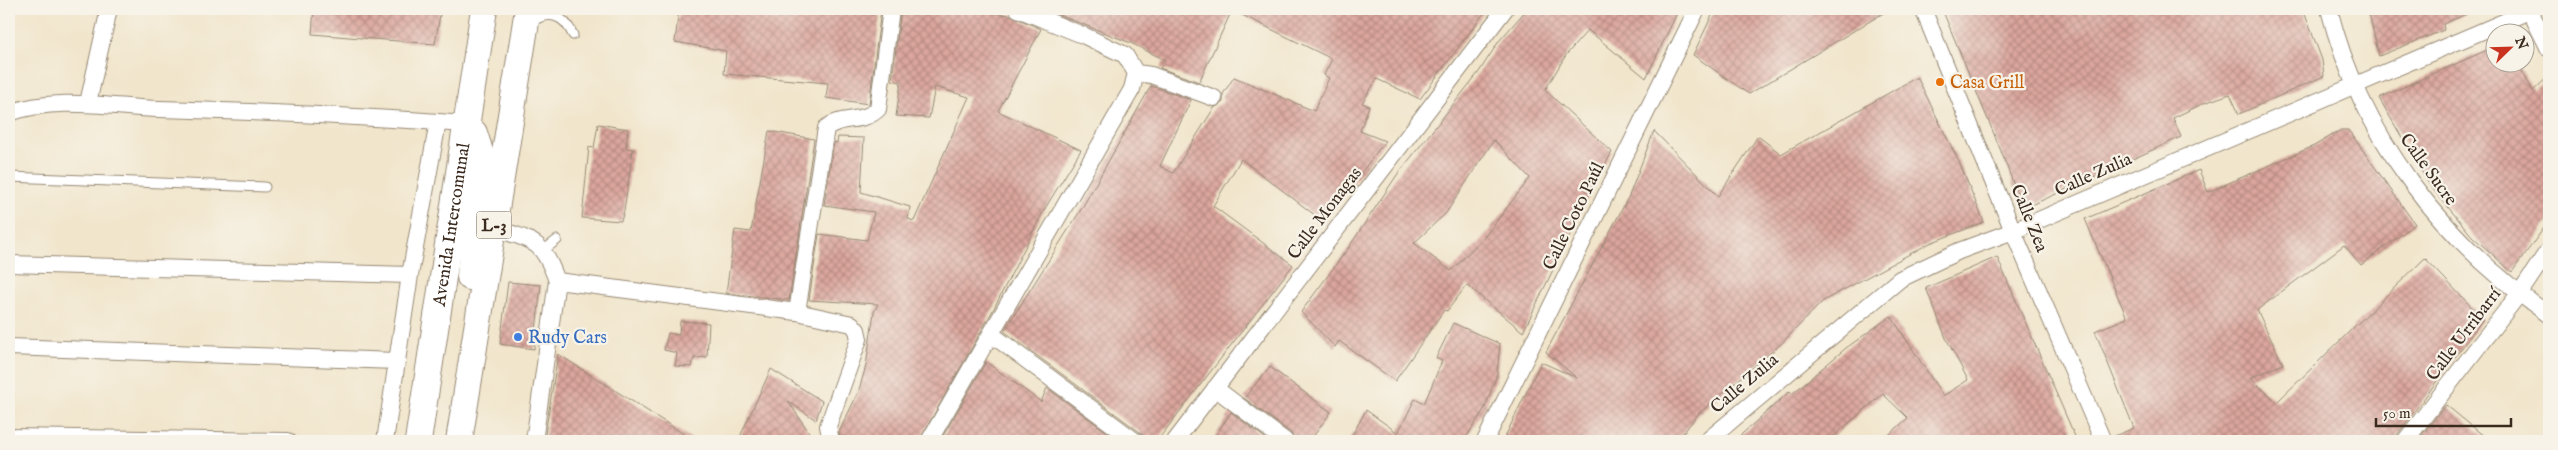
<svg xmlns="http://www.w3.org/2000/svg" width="2558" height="450" font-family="'IM FELL English',serif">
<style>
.building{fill:url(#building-cross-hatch);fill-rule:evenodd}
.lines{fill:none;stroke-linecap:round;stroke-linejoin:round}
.service-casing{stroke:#968874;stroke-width:11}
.minor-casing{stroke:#968874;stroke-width:18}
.primary-casing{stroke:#968874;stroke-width:28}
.service{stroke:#fff;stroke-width:9}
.minor{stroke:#fff;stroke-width:16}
.primary{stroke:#fff;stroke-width:26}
.food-dot{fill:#e8710a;stroke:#f7f3e8;stroke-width:2}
.shop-dot{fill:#3f7fe0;stroke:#f7f3e8;stroke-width:2}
.labels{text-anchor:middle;stroke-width:4.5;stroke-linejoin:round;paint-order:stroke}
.shield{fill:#f7f3e8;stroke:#73665b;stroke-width:1}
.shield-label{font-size:16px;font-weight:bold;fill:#3b2a1e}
.food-label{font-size:18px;fill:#c56008;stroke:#f7f3e8;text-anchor:start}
.street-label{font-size:18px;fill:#3b2a1e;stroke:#f7f3e8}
.shop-label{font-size:18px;fill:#366cbe;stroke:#f7f3e8;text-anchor:start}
</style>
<defs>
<pattern id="building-cross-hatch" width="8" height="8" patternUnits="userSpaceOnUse" patternTransform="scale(1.25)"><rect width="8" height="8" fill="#dba69d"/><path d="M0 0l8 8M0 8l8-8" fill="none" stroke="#b3877f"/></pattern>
</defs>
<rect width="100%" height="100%" fill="#f7f3e8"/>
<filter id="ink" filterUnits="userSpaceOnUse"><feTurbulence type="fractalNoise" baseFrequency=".02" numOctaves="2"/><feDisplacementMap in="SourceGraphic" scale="10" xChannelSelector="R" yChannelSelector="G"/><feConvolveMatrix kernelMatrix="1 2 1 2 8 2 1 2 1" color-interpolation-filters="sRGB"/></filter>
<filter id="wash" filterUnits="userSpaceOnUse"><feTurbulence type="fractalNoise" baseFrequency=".0096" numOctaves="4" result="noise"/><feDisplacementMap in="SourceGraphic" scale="20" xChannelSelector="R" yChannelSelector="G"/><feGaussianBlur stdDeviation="1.12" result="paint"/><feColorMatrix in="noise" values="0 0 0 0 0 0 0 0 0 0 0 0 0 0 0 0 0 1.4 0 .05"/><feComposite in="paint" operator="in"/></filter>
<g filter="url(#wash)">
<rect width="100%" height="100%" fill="#f1e5cb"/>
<g id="blocks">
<path class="building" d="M314,9H441L435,44L312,34Z
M679,9H881L869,104L826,98L828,83L724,74L726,51L675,42Z
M901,9H959L1010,15L1041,29L998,111L1081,150L1044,210L993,310L919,441H848L840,436L839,432L858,393L866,366L874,312L878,304L809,300L819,234L867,240L874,212L824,205L834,142L837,143L838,137L864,138L861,192L910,207L908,219L914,221L969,97L935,87L929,118L896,116L901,82L892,80Z
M1044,9H1487L1420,99L1377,79L1362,103L1369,106L1360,131L1385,141L1324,222L1241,159L1213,206L1293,265L1157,441H1145L1141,433L1004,331L1082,208L1151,86L1191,100L1160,166L1173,173L1214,108L1223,102V94L1234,77L1314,111L1329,78L1324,75L1332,59L1232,10L1199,82L1160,68L1165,60L1131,43Z
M1527,9H1679L1646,78L1588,30L1566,55L1545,90L1612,152L1592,189L1523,332L1467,285L1447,311L1444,310L1395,381L1339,341L1335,347L1301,312L1349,247L1397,175L1479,72L1499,41ZM1494,140L1530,178L1485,236L1451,271L1414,243L1446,213Z
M1715,9H1890L1749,94L1693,55Z
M1942,9H2303L2322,60L2324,76L2239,114L2230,94L2204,103L2173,118L2181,137L2023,209L2001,151Z
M2368,9H2478L2443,24L2444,30L2379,56Z
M2496,46V62H2517L2533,91L2549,76V221L2512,272L2472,236L2429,184L2379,98Z
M1917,77L1959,162L1984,222L1930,243L1823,301L1782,343L1698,414L1677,441H1503L1541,362L1577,378L1546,352L1629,196L1654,131L1718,196L1758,136L1781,154Z
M598,124L628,129L626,148L633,149L624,211L621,221L582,218L589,147L594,148Z
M2341,130H2348L2352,135L2415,224L2361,265L2344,245L2257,310L2283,364L2250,378L2277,402L2425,258L2483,319L2397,435L2395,441H2113L2112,437L2134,428L2095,331L2127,318L2085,219L2199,170L2208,192L2314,146Z
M769,131L814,139L789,300L726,293L735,230L751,232Z
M1997,257L2077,441H1882L1908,418L1883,394L1828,441H1734L1790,391L1792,394L1846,348L1891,316L1943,396L1968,380L1946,338L1926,288Z
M508,282L541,285L534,349L500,344Z
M680,321L709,323L707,357L694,358L692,367L675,366L677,353L664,350L668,333L679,335Z
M1453,323L1500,344L1497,374L1485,408L1464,441H1349L1366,410L1398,433L1415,399L1424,404L1442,361L1436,358Z
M558,354L668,424L695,441H544Z
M986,362L1041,402L1047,388L1119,441H1040L1027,434L1024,441H940Z
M1270,367L1331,412L1310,441H1295L1291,433L1244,398Z
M771,369L822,401L816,420L788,401L815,441H738Z
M2446,405L2490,441H2417Z
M1231,412L1269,441H1212Z"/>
</g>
</g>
<g filter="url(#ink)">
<use href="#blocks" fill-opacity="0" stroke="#968874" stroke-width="1"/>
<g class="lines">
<defs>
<path id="service" d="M531,22C550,10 564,15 573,35
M9,177L265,187
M544,250L557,240"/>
<path id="minor" d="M1923,9L2013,231L2103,441
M2329,9C2361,136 2442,241 2549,315
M2529,9L2549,49
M1136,73L1151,75L1214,98
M88,103L109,9
M9,113C58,96 108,107 159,109C261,112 363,116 465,124
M493,228C534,241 542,239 557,281L797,312L826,128C842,115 863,124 878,109L891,9
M9,264L410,275
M797,312L852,324L857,330L859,339L828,426L831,441
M991,334L1135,441
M9,347L396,361
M1215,388L1285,441
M9,437L288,441
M385,441L410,275L438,122
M534,441L557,281
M929,441L1132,89L1136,73L1125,55L1085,36L1018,9
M1175,441L1505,9
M1485,441L1697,9
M1707,441L1900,279L1959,251L2013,231L2534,9
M2405,441L2519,294L2549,249"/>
<g id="primary">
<path d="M465,124L474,133L481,155L470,277"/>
<path id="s1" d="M418,441L484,9"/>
<path d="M459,441L528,9"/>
</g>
</defs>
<use href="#service" class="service-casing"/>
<use href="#minor" class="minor-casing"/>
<use href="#primary" class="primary-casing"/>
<use href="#service" class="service"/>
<use href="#minor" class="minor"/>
<use href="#primary" class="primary"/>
</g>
</g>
<circle class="food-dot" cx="1940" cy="82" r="5"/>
<circle class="shop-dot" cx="518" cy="337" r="5"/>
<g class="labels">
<rect class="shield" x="476.5" y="211.5" width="35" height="27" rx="4"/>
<g class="shield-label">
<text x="494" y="231">L-3</text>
</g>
<g class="food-label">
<text x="1950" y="88">Casa Grill</text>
</g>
<g class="street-label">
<text transform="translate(2429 169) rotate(54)" y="6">Calle Sucre</text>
<text transform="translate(2093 174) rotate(-24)" y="6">Calle Zulia</text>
<text transform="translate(1324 213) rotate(-53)" y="6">Calle Monagas</text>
<text transform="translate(1573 216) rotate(-64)" y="6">Calle Coto Paúl</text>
<text transform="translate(2030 218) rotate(68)" y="6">Calle Zea</text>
<text dy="6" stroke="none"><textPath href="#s1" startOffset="219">Avenida Intercomunal</textPath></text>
<text transform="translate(2463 334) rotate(-53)" y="6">Calle Urribarrí</text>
<text transform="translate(1744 383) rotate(-40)" y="6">Calle Zulia</text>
</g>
<g class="shop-label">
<text x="528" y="343">Rudy Cars</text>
</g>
</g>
<rect width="2558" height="450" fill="none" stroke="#f7f3e8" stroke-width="30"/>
<g transform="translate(2510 48) rotate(67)"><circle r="24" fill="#f7f3e8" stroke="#aca397"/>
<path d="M0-4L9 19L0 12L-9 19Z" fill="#c8321e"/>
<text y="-8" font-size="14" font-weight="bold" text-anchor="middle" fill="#3b2a1e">N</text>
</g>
<path d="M2376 418v8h135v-8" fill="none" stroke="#3b2a1e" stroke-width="2.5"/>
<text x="2383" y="418" font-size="15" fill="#3b2a1e" stroke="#f7f3e8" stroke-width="4" paint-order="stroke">50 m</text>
</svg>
